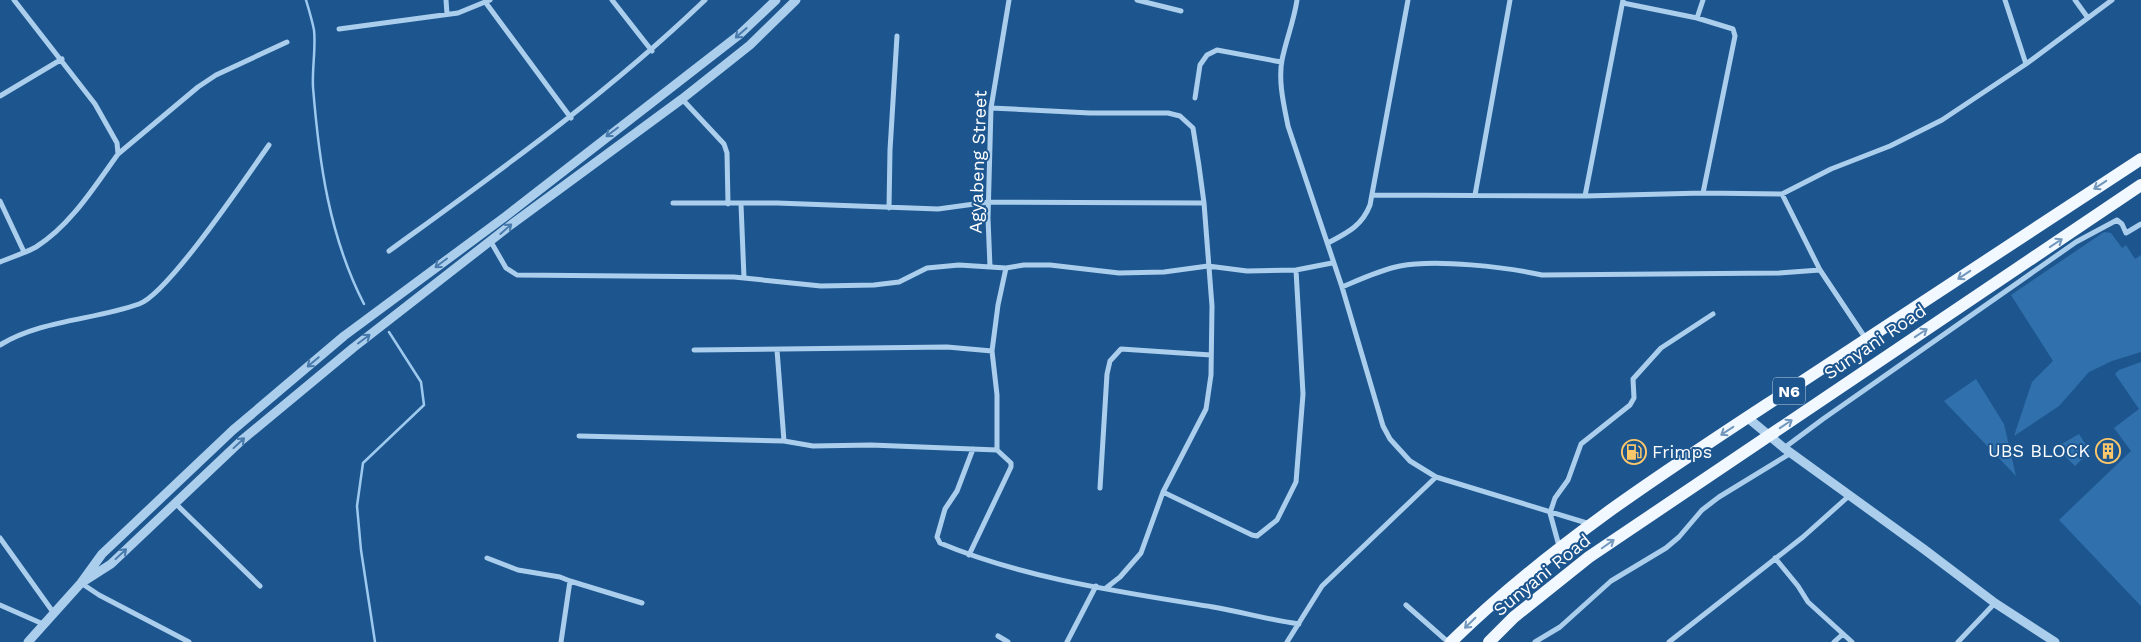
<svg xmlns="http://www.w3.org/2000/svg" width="2141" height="642" font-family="'Work Sans',sans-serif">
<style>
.green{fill:#3070ac}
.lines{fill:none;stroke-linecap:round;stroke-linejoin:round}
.stream{stroke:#9ec9ef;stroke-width:2.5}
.minor{stroke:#abceed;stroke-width:5}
.tertiary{stroke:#abceed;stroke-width:9}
.primary{stroke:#f2f8ff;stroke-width:12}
.oneway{stroke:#487aab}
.oneway2{stroke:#7297bc}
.labels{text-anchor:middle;stroke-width:4;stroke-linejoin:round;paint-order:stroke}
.shield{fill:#1d568f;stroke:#bcd;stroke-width:1}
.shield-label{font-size:16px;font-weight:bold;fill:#fff}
.street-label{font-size:18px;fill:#fff;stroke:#1d568f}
.poi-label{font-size:18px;fill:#fff;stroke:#1d568f;text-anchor:end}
</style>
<rect width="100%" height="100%" fill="#1d568f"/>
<path class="green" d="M2104,232L2111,233L2122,248L2126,245L2135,259L2141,255V352L2112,361L2089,372L2059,406L2014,436L2032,382L2053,361L2011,295Z
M2141,362V606L2059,520L2131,451L2114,428L2139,409L2115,374L2119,370Z
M1976,379L2004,424L2016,476L1944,401Z
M2079,434L2090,451L2075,466L2065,456L2060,445Z"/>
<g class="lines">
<path class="stream" d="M306,0C309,10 312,20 314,30C316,48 312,68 313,87C319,162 329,236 364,304
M375,642L361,550L357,506L363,463L424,405L421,382L389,332"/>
<path class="minor" d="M446,0L447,14
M612,0L652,51
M1137,0L1181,11
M1297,0C1294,21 1286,40 1282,60C1278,81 1284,106 1288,126L1342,287L1383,426L1390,439L1410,461L1436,477L1590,524
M2005,0L2026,64
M2075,0L2088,18
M486,3L571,118
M1623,3L1697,18L1733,29L1735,36L1703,193
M1697,18L1703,0
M339,29L458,13L490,0
M0,96L62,59
M1195,98L1200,65L1207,55L1217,50L1281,62
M682,99L724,144L727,153L728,204
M991,108L1090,113H1168L1180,116L1193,128L1199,166L1204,203L1212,306L1211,375L1206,409L1163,492L1141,553L1120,577L1106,588
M118,154L198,87L216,75L287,42
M1782,194L1820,270L1866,339
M1372,195L1585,196L1703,193L1782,194L1831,169L1890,146L1942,120L2026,64L2112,0
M1475,195L1510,0
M1585,196L1623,0
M0,201L24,252
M673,203H777L938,209L989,202L1204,203
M741,204L744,278
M889,208L890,150L897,36
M491,242L506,268L517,275L734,277L821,286L874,285L899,282L927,268L959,265L1006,268L1024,265H1050L1119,273L1164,272L1208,266L1247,271L1296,270L1332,263
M1328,243C1347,233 1362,226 1370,205L1408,0
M389,251C499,171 606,95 705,0
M0,262C12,257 25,253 36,247C70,226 95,186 118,154L117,143L95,104L14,0
M990,267L988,218L991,108L1009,0
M1342,287C1361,279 1380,270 1400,266C1436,259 1506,267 1542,275L1779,273L1820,270
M0,345C41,320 94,320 139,304C168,294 247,176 269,145
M694,350L947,347L992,351
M777,350L784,441
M579,436L784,441L813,446L871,445L997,450L1011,463V467L969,555
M1784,448L1823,419L2076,242L2117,220L2122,224L2126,233L2141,224
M973,449L957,491L945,509L937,537L940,543C1026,579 1121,592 1213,607C1242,612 1270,620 1299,624
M997,450V395L992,351L998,305L1006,268
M1100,488L1107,374L1110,361L1121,349L1211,355
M1163,492L1252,535L1257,536L1277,520L1296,482L1303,394L1296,270
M175,503L260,586
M0,538L53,612
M1559,546L1550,513L1555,498L1568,480L1581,444L1630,405L1634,398L1633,379L1661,348L1713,314
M487,558L518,570L560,577L570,581L561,642
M1775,558L1798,586L1808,602L1852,642
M570,581L642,603
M81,583L99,595L189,642
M0,605L43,624
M1406,605L1448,642
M998,636L1008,642
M1067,642L1096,586
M1287,642L1322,586L1436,477
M1535,642L1560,627L1611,581L1666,548L1679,537L1702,510L1719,497L1791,453
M1669,642L1803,537L1850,495
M1834,642L1843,634
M1958,642L1995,603"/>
<path class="tertiary" d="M1748,418L1784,448L1925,550L1995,603L2055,642
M86,580L111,564L242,440L353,348L512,224L682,99L750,45L796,0
M28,642L81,583L102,554L233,430L344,336L506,216L739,35L776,0"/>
<path class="primary" d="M1451,642C1550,545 1667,470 1783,394C1903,316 2022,237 2141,159
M1489,642L1514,617L1589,557L2141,185"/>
</g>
<defs><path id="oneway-shaft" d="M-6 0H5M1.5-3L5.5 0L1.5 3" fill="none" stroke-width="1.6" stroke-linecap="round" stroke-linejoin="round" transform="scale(1.25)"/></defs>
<g class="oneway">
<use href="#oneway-shaft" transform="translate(741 33) rotate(139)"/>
<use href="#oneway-shaft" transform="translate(612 132) rotate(143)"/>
<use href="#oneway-shaft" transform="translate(506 229) rotate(-41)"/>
<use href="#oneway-shaft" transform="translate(441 263) rotate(143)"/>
<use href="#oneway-shaft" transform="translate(364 339) rotate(-37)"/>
<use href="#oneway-shaft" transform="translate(313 362) rotate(140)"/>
<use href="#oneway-shaft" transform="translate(239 443) rotate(-43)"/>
<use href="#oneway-shaft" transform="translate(121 554) rotate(-43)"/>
</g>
<g class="oneway2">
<use href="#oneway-shaft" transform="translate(2100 185) rotate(147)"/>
<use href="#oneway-shaft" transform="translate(2056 243) rotate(-34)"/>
<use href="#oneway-shaft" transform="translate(1964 275) rotate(147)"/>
<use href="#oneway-shaft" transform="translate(1921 333) rotate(-34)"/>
<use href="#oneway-shaft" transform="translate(1786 424) rotate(-34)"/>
<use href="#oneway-shaft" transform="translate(1727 431) rotate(147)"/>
<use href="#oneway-shaft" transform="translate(1608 544) rotate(-35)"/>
<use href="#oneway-shaft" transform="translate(1470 623) rotate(136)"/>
</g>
<defs>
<symbol id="building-ring" viewBox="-11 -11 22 22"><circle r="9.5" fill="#1d568f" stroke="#fdc869" stroke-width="1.5"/><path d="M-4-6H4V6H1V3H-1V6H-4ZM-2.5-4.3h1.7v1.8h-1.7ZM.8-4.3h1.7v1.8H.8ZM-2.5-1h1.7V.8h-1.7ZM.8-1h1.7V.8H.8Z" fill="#fdc869"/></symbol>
<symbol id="fuel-ring" viewBox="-11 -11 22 22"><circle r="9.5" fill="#1d568f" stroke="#fdc869" stroke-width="1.5"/><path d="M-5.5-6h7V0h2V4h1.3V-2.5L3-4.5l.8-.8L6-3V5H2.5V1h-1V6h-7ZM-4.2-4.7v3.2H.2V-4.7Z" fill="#fdc869"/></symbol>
</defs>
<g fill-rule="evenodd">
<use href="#building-ring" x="2094" y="437" width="28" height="28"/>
<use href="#fuel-ring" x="1620" y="438" width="28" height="28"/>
</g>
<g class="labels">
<rect class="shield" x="1773" y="377.5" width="32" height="27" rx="4"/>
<g class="shield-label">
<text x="1789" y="397">N6</text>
</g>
<g class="street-label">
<text transform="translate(978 162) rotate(-88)" y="6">Agyabeng Street</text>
<text transform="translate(1875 342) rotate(-34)" y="6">Sunyani Road</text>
<text transform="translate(1542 575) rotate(-39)" y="6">Sunyani Road</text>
</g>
<g class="poi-label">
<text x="2090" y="457">UBS BLOCK</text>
<text x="1652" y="458" text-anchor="start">Frimps</text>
</g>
</g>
</svg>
